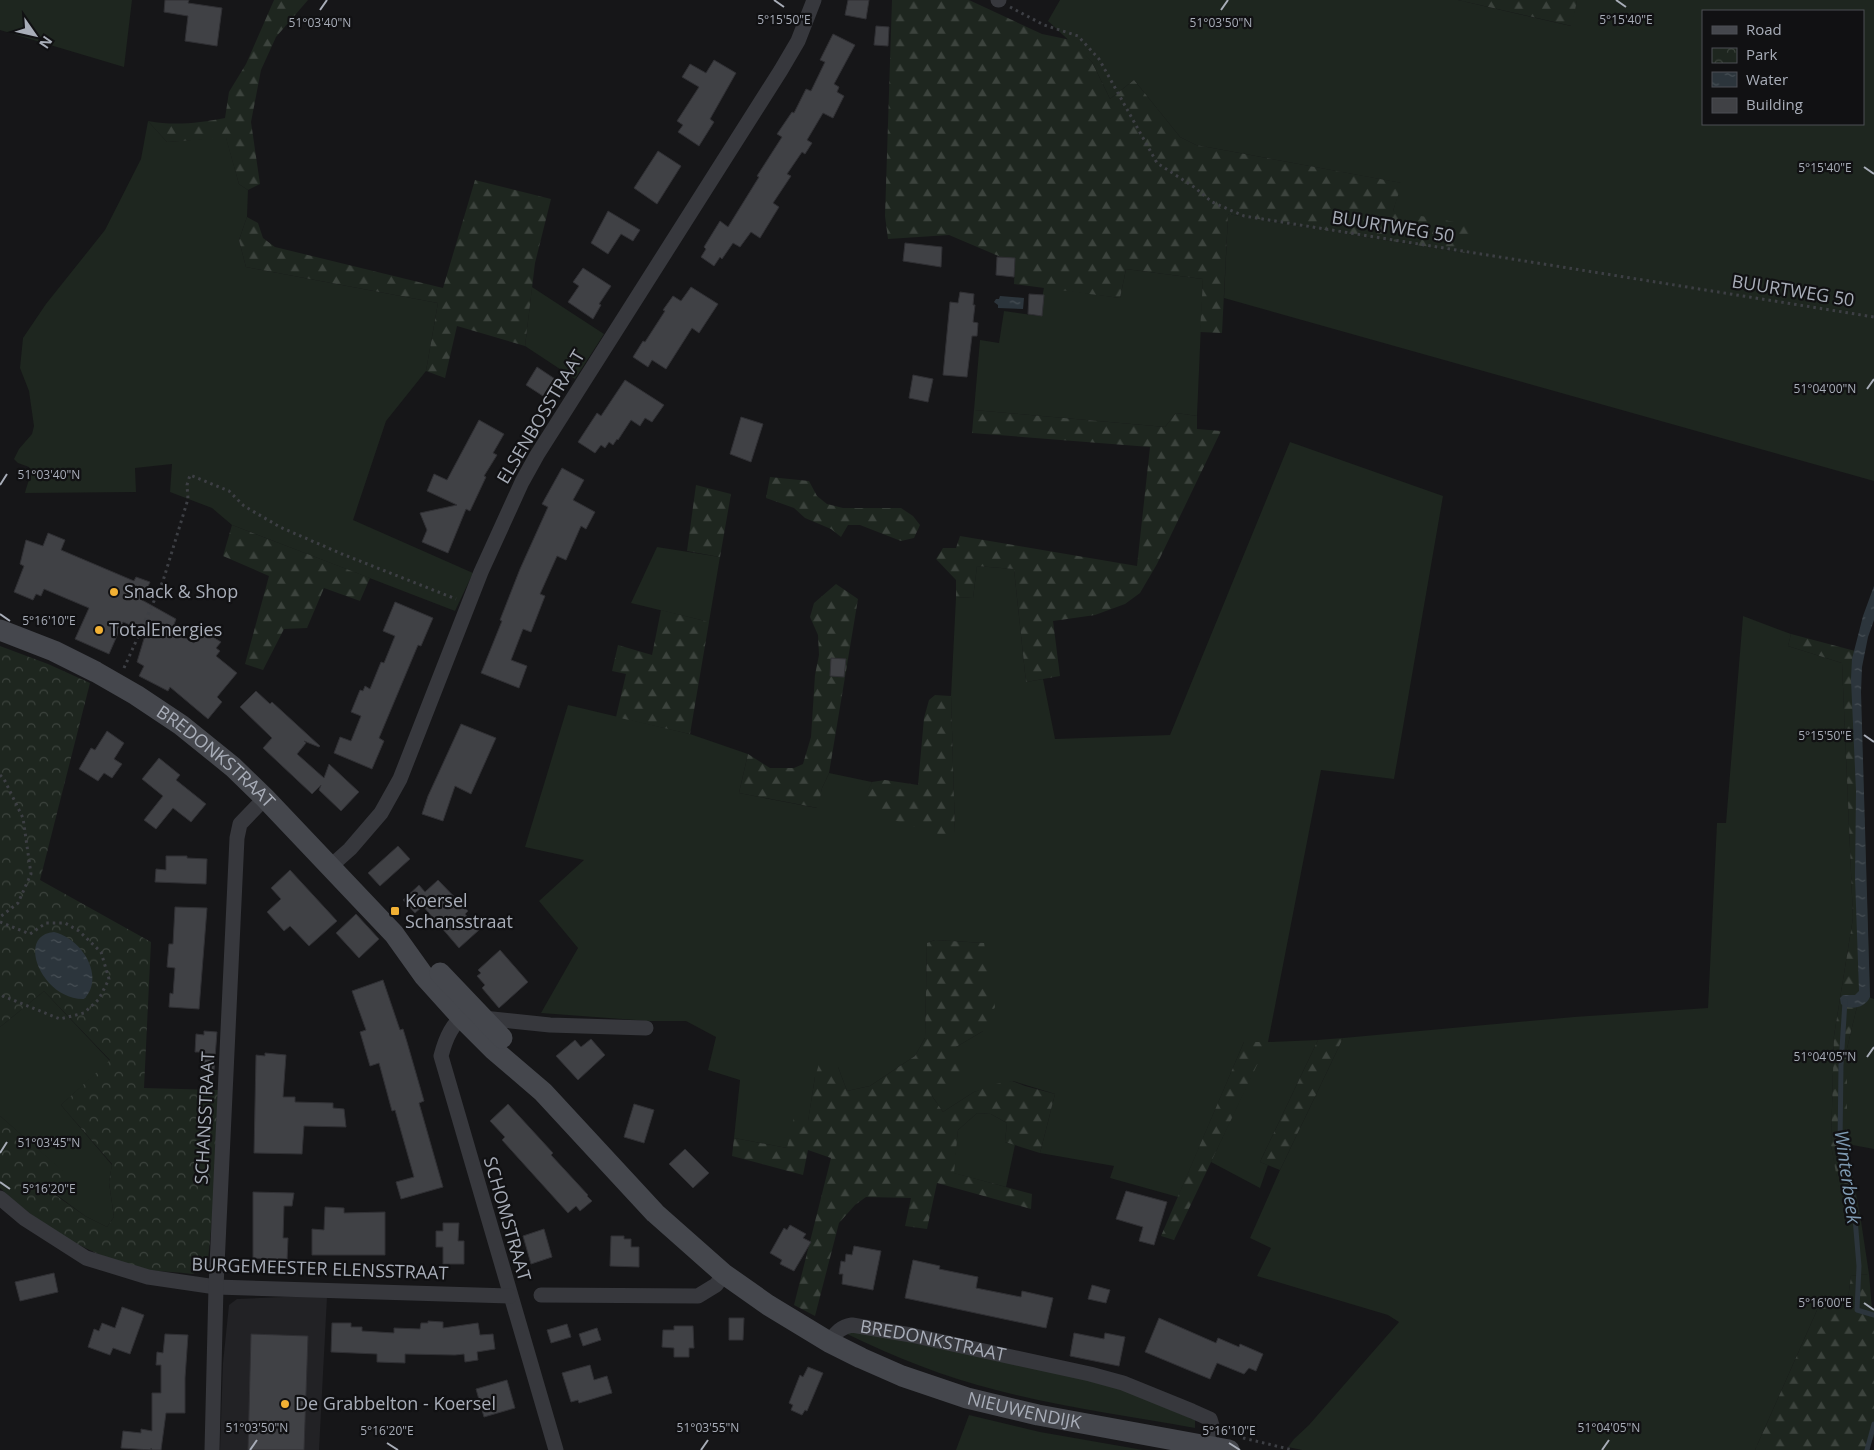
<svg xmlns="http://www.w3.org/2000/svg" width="1874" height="1450" font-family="'Open Sans',sans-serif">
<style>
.built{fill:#222225}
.green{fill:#1e261f;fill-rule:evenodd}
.forest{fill:url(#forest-firs)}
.park{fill:url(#park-crowns)}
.water{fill:url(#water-ripples)}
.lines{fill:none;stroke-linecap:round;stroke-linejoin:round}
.stream{stroke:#2c353c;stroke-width:5}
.building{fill:#404145;stroke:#303034}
.path{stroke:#3d3f44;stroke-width:3;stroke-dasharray:2.5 4;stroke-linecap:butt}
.street{stroke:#37383d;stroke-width:15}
.secondary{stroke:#45474d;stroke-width:21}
.ticks{fill:none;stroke:#a8adb8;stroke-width:2}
.poi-dot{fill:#f2b134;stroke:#111113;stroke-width:2}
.labels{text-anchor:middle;stroke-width:4.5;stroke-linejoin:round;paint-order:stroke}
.street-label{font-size:18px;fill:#a8adb8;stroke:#111113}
.poi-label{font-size:18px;fill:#a8adb8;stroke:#111113;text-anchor:start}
.water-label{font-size:19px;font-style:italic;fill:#7f9bb3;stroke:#111113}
.ticks-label{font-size:12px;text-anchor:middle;fill:#a8adb8;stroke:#111113;stroke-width:4.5;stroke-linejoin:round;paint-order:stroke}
</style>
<defs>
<pattern id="forest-firs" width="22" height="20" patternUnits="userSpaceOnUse" patternTransform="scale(1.25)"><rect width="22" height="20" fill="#1e261f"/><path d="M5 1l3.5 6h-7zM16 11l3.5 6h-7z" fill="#3c433d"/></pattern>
<pattern id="park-crowns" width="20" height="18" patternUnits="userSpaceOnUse" patternTransform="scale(1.25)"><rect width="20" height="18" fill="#1e261f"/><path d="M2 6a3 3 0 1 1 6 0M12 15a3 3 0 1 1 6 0" fill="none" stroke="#3c433d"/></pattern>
<pattern id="water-ripples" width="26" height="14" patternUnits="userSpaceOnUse" patternTransform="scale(1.25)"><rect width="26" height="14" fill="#2c353c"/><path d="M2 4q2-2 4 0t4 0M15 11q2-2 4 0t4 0" fill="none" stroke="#485056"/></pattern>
</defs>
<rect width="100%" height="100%" fill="#161618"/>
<path class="built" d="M283,1297H327L319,1450H220L223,1363L229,1305L237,1299Z"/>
<path class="green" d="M0,0H132L124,67L0,30Z
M1060,0H1458L1571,26L1577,0H1874V481L1224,298L1228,214L1470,254L1393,211L1401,183L1196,145L1180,137L1134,80L1110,99L1092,62L1048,21ZM1703,11H1863V124H1703Z
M148,121L167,142L226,137L239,184L248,190L247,217L239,240L246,267L438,303L426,371L386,421L353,520L473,573L455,611L232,525L212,508L170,492L172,464L135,468L136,492L25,493C27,484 32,476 29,467L18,463L14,459L19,449L32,434L34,426L29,391L20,368L23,338L46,304L105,230L141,159Z
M1126,269L1203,279L1197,416L1176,413L1165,427L974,410L980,340L999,343L1004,311L1039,316L1044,287L1120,298Z
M532,287L604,334L575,379L525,346Z
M1290,442L1443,496L1394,779L1321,770L1268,1042L1318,1040L1260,1162L1268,1165L1260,1188L1211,1162L1267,1042H1244L1178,1197L1110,1178L1114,1166L1040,1153L1055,1094L1013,1081L974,1092L943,1112L932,1096L956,1047L983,1031L984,943L935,940L927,943L925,1038L915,1056L870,1086L847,1091L838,1067L815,1077L808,1122L787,1148L734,1138L740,1080L708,1070L716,1037L686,1021H649L541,1013L578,948L539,901L584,860L525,847L568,705L690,734L748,754L739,793L817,808L822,788L829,773L872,782L864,800L955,834L951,696L956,597L973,598L977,566L1014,569L1026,682L1043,679L1055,739L1170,735Z
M657,547L720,557L709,622L631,603Z
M1743,616L1791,634L1788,646L1842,663L1853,918L1834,1036L1831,1145L1846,1224L1861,1221L1869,1274L1851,1276L1847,1307L1822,1299L1755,1450H1302L1288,1447L1294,1439L1309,1425L1399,1322L1388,1315L1257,1276L1271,1248L1250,1238L1280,1170L1343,1038L1574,1017L1708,1008L1717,823H1726Z
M44,991L110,1061L61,1105L112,1165L109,1182L114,1217L107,1227L85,1216L54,1193L70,1178L0,1116V1027Z
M1860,994L1874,999V1149L1847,1144V1048Z
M977,1113L991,1114L1007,1123L1005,1142L1015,1145L1006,1187L953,1173L958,1130Z
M854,1330L1109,1384L1195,1420V1428C1129,1416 1061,1407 996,1390C944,1377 895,1357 847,1334Z
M969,1415L1040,1432L1143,1450H956Z"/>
<path class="forest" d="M274,0H308L276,37L261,70L251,122L260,184L248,190L239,184L226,138L167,142L148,121C175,126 198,123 225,118L229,92L246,64Z
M892,0H969L1042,34L1071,40L1092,62L1110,99L1134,80L1180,137L1196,145L1402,183L1393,211L1477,226L1470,254L1228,214L1222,333L1200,332L1203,279L1126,269L1120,298L1014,284L1015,263L949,235L888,239L885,216Z
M1458,0H1577L1572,26Z
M475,180L551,199L535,263L525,346L457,326L445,378L426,371L438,303L246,267L239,240L247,217L258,223L263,238L275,247L443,288Z
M974,410L1165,427L1176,413L1197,416V429L1221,431L1157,564L1140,593L1125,604L1095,615L1053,621L1060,676L1026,682L1014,569L977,566L973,598L956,597V580L936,559L943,548H956L960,536L1137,566L1150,447L972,433Z
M770,477L809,481L817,496L827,504L843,508H901L913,516L920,525L914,538L901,541L860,525H848L841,537L831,529L805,518L794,508L766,498Z
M696,485L731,494L720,557L687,551Z
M232,525L370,578L360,601L324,588L307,628L284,629L263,670L245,664L269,576L223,556Z
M836,584L858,599L829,773L822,788L818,808L739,793L748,754L770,768H794L803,764L811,737L815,675L819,655L818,635L810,617L814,603Z
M661,610L709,622L690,734L616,717L626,674L612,671L618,645L652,655Z
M1791,634L1859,652L1870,997L1860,994L1847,1048V1144L1861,1221L1845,1224L1831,1145L1834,1036L1853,918L1842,663L1788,646Z
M935,695L951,696L955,834H938L871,813L863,800L872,782L885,780L918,785L924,718L929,700Z
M935,940L984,943L995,1007L983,1031L956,1047L966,1072L932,1096L943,1112L974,1092L996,1084L1012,1081L1025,1086L1055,1094L1040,1153L1005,1142L1007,1123L991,1114L977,1113L958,1130L954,1173L1032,1194L1031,1209L937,1183L927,1229L905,1226L911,1198L866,1197L855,1205L839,1223L815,1316L794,1305L831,1158L808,1150L803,1175L732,1156L734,1138L787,1148L794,1117L808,1121L815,1077L820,1061L827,1060L838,1067L847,1091L870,1086L915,1056L925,1038L927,943Z
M1343,1038L1280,1170L1260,1162L1318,1040Z
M1244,1042H1268L1174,1240L1161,1236Z
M1869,1274L1872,1310H1874V1436L1868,1450H1755L1822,1299L1847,1307L1851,1276Z"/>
<path class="park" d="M0,646L48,664L90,683L40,880L151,942L144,1088L218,1090L213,1209L208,1260L203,1270L192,1274C178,1272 164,1272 150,1270C93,1259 42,1227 0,1188V1116L71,1178L54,1194L85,1216L107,1227L114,1217L109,1182L112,1164L61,1105L110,1060L44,991L0,1027Z"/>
<path class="water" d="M1000,296L1024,298L1023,309L998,308V305L994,302L996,299H999Z
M1874,586V620L1868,637L1862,667L1861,692L1870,997C1865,1008 1850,1011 1841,1004L1840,998L1843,995H1855L1859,991L1855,877L1856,791L1851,679L1852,659L1863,616Z
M54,932C81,938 106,976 84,999C42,1000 15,935 54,932Z"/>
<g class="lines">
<path class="stream" d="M1845,1001L1841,1065L1840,1145L1852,1189L1855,1218L1859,1266L1857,1310L1874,1315
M1867,1450L1874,1424"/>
</g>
<path class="building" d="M165,0H189L188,3L222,8L217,46L185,41L188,16L164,12Z
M848,0H869L866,19L845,15Z
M876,26L889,27L888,46L874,45Z
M833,34L855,45L834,84L839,87L837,92L844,96L833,118L823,113L807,140L812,143L805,154L802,152L787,174L791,176L773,203L779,207L760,238L751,232L740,247L733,243L722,259L720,257L714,266L701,257L706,249L704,247L720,221L728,227L759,177L757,176L782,137L777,134L792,112L794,113L806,89L811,91L825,62L820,60Z
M714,60L736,73L710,119L714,122L699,146L678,132L683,125L677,121L699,87L682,77L690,64L706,73Z
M658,151L681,166L657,204L634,188Z
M608,211L640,230L633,241L621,234L608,254L591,243Z
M905,243L942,247L941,267L903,261Z
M997,257L1015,258L1014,277L996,275Z
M583,268L611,286L599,304L601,305L593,319L568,302L579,286L573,282Z
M691,287L718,304L699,333L692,328L666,369L652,360L648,367L633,357L643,341L645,342L665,311L663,310L673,296L681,301Z
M960,292L974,294L973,305H975L973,322L978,323L977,336H972L967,377L943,375L950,302L958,303Z
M1029,294L1044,295L1042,316L1028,314Z
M537,367L555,379L543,396L526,385Z
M913,375L933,379L928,402L909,398Z
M625,380L664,405L652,422L645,418L640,426L631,420L618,440L617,439L613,445L609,442L605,448L601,445L595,453L578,442L597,413L601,416Z
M741,417L763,424L751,462L730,454Z
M479,420L504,434L493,453L497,455L484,476L486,477L470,511L466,509L448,553L422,542L427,530L420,513L457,505L427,491L434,474L447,480Z
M562,468L584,480L573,500L595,512L586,529L581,526L566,560L557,556L540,594L545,596L531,632L523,629L511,660L527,666L519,688L481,673L502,621L500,620L520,569L548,507L542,504Z
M48,533L65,540L61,550L134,581L136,577L150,582L142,600L176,619L172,630L194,643L200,629L221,642L216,648L220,651L216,656L237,673L217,697L222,702L208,719L170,687L168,691L139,676L144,666L137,662L146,632L123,622L109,654L75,639L89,608L44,589L41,596L36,594L33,600L14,592L24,566L20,564L26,540L43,546Z
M395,602L433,618L421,646L418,645L379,738L384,741L372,769L334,753L340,737L351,741L361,716L351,712L360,690L363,691L365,686L370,689L381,662L384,663L395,636L383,631Z
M831,658L846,659L844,677L830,676Z
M256,691L270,704L272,702L320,746L319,747L304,741L306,743L297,754L324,778L329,764L359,792L341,811L319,790L321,785L312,794L263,748L272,738L240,707Z
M461,724L496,738L471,794L455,786L443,821L422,814L428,796Z
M107,731L124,743L114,759L122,764L112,778L104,773L98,781L79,769L91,748L95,750Z
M159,758L180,775L176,780L206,804L191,822L173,808L156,829L144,820L163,796L142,779Z
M398,846L410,859L380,886L368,873Z
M166,856H187V858L207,859L206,884L155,882L156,869L166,870Z
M290,870L337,921L309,946L290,926L284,931L267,912L281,899L271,888Z
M438,880L468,911L465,914L479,930L459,948L423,906L415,913L403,900L419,885L425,892Z
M175,907L207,908L199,1009L169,1007L170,993L173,994L175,968L167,967L169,944H173Z
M356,914L379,939L359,958L336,933Z
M500,950L528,982L499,1008L482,988L485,985L477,976L481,973L478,970Z
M383,980L400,1030L403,1029L407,1042L424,1101L419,1103L443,1187L401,1199L396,1182L414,1177L395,1110L392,1111L379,1063L370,1066L360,1032L366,1030L352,991Z
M204,1031L217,1032L214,1071L201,1070L202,1052H195L196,1034L204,1035Z
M591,1039L605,1055L578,1080L556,1056L575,1040L581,1047Z
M265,1053L286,1055L283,1097H295V1102L333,1103V1108L344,1109L346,1127L304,1126L302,1154L254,1153L256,1055L265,1056Z
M508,1104L553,1153L551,1155L588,1195L587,1196L592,1201L580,1211L576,1206L568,1213L502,1140L505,1137L490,1121Z
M634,1104L654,1110L644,1143L624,1137Z
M685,1149L709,1173L693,1188L669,1164Z
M1126,1191L1167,1202L1154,1245L1139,1241L1143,1227L1116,1219Z
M253,1192L294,1193L292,1206H284L283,1238H288L287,1261L253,1258Z
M325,1207L344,1208V1213L385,1212V1255H312V1229L324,1230Z
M443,1223H459L458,1241H464V1264H443V1247H436V1231H443Z
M790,1225L806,1234L803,1238L811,1242L794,1271L780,1264L782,1260L770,1253L784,1228L787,1230Z
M544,1229L552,1257L531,1264L523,1236Z
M611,1236H624V1239H631V1247H639V1267L610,1266Z
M854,1246L881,1251L873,1290L842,1284L843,1274H839L841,1261L845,1262L846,1254L852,1255Z
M913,1260L940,1266L939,1269L978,1277L976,1288L1021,1297L1022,1291L1053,1298L1046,1328L905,1298Z
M54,1273L58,1292L20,1301L15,1282Z
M1092,1285L1110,1290L1106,1303L1088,1299Z
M122,1307L144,1315L130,1354L113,1348L110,1355L88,1347L94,1329L99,1331L102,1323L115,1328Z
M729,1318H744L743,1340H729Z
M1159,1318L1216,1343L1218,1338L1239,1347L1240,1344L1263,1354L1256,1371L1249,1368L1244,1374L1217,1363L1210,1379L1145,1352Z
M428,1321L443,1322V1328L478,1323L480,1335L493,1334L495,1349L477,1352L478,1360L465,1362L464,1354L455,1355L405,1354V1363L377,1362V1354L331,1352L332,1323H351V1327H362V1331L394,1333V1328L420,1329L421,1323H428Z
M567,1324L571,1337L551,1343L547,1330Z
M674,1326H693L694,1348H689V1357H674V1348L662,1347L663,1330H674Z
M597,1328L601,1340L583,1346L579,1334Z
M1074,1333L1104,1339L1105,1333L1125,1337L1119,1366L1070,1356Z
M165,1334L188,1335L185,1378V1413H166L161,1450H152L151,1448V1450L121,1448L123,1431L141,1433V1429L152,1431V1393H161V1365H156L157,1352L163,1353Z
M251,1334L308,1336L304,1450H248Z
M590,1365L594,1380L607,1376L612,1393L579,1403L578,1400L571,1402L562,1373Z
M808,1367L823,1373L807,1411L805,1410L802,1415L791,1410L793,1405L789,1403L800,1375L803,1377Z
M507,1380L515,1408L484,1417L476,1389Z"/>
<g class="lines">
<path class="path" d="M1010,7L1044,25L1078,36L1099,59L1157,163L1194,187L1212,202L1244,216L1874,317
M124,668L163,581L188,499L187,485L190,475L229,491L244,506L280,527L342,554L456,599
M0,775L4,779L23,818L31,874L18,903L0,917
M0,922L30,934L46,923H65L79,931L101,952L109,979L99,999L84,1013L60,1019L3,996L0,993
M1243,1438L1293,1450"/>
<g class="street">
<path d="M998,0H999"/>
<path d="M331,866L350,849L381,813L400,779L481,572L522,482L537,455L781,70L798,41L814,0"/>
<path d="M468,1011C452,1024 446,1037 441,1056L556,1450"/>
<path d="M483,1018L550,1025L646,1028"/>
<path d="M0,1198L25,1219L86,1258L148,1277L216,1287L510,1296"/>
<path d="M541,1295L698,1296L716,1285L724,1274"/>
<path id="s1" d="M829,1342C836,1333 840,1327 852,1325L911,1335L1090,1374L1123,1383L1192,1411L1210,1419L1213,1429L1210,1446"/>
<path d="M212,1450L216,1287L237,838L240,824L265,798"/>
</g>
<g class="secondary">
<path id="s2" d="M0,630L54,651L96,672L136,695L181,725L233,767L265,798L394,934L424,976L461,1017L494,1050L543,1092L655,1213L724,1274L768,1305L829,1342L861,1358L902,1376L967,1398L1038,1415L1229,1450"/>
<path d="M440,973L502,1038"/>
</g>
</g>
<path class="ticks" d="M774,0L784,7M1616,0L1626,7M320,10L327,0M1221,10L1228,0M1864,167L1874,174M1867,389L1874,379M0,485L7,474M0,614L10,621M1864,735L1874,742M1867,1057L1874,1047M0,1153L7,1142M0,1182L10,1189M1864,1303L1874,1310M387,1443L398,1450M1229,1443L1240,1450M250,1450L257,1440M701,1450L708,1440M1602,1450L1609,1440"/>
<g class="poi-dot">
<circle cx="114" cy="592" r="5"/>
<circle cx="99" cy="630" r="5"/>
<rect x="390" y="906" width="10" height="10" rx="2.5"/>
<circle cx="285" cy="1404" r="5"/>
</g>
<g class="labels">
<g class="street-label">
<text transform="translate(1393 227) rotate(9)" y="6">BUURTWEG 50</text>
<text transform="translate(1793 291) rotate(9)" y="6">BUURTWEG 50</text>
<text transform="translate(541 417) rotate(-59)" y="6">ELSENBOSSTRAAT</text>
<text dy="6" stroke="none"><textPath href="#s2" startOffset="252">BREDONKSTRAAT</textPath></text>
<text transform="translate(205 1118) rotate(-87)" y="6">SCHANSSTRAAT</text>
<text transform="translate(507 1219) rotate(74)" y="6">SCHOMSTRAAT</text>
<text transform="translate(320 1269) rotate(2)" y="6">BURGEMEESTER ELENSSTRAAT</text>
<text dy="6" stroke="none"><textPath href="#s1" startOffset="112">BREDONKSTRAAT</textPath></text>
<text dy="6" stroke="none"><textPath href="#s2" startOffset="1312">NIEUWENDIJK</textPath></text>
</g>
<g class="poi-label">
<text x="124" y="598">Snack &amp; Shop</text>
<text x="109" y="636">TotalEnergies</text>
<text x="405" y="907">Koersel<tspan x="405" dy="21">Schansstraat</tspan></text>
<text x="295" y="1410">De Grabbelton - Koersel</text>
</g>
<g class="water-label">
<text transform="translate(1848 1177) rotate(82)" y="7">Winterbeek</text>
</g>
</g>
<g class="ticks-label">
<text x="1626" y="24">5°15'40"E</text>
<text x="784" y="24">5°15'50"E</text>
<text x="320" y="27">51°03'40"N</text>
<text x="1221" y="27">51°03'50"N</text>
<text x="1825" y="172">5°15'40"E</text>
<text x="1825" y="393">51°04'00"N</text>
<text x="49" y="479">51°03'40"N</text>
<text x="49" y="625">5°16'10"E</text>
<text x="1825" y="740">5°15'50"E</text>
<text x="1825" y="1061">51°04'05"N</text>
<text x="49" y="1147">51°03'45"N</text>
<text x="49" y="1193">5°16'20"E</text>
<text x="1825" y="1307">5°16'00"E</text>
<text x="257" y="1432">51°03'50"N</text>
<text x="708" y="1432">51°03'55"N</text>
<text x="1609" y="1432">51°04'05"N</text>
<text x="387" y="1435">5°16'20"E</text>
<text x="1229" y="1435">5°16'10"E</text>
</g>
<rect x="1702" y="10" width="162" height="115" fill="#111113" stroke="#4d4f55"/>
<rect x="1712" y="26" width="25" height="8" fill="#45474d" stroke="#4d4f55"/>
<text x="1746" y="35" font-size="15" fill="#a8adb8">Road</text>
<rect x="1712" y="48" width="25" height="15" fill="url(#park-crowns)" stroke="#4d4f55"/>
<text x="1746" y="60" font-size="15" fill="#a8adb8">Park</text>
<rect x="1712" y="72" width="25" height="15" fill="url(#water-ripples)" stroke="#4d4f55"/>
<text x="1746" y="85" font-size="15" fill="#a8adb8">Water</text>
<rect x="1712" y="98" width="25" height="15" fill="#404145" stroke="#4d4f55"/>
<text x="1746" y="110" font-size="15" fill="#a8adb8">Building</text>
<g transform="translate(35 35) rotate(124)" stroke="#111113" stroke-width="4" paint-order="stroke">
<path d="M0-4L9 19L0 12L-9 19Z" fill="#a8adb8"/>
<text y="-8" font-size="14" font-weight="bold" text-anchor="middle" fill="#a8adb8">N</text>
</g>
</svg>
